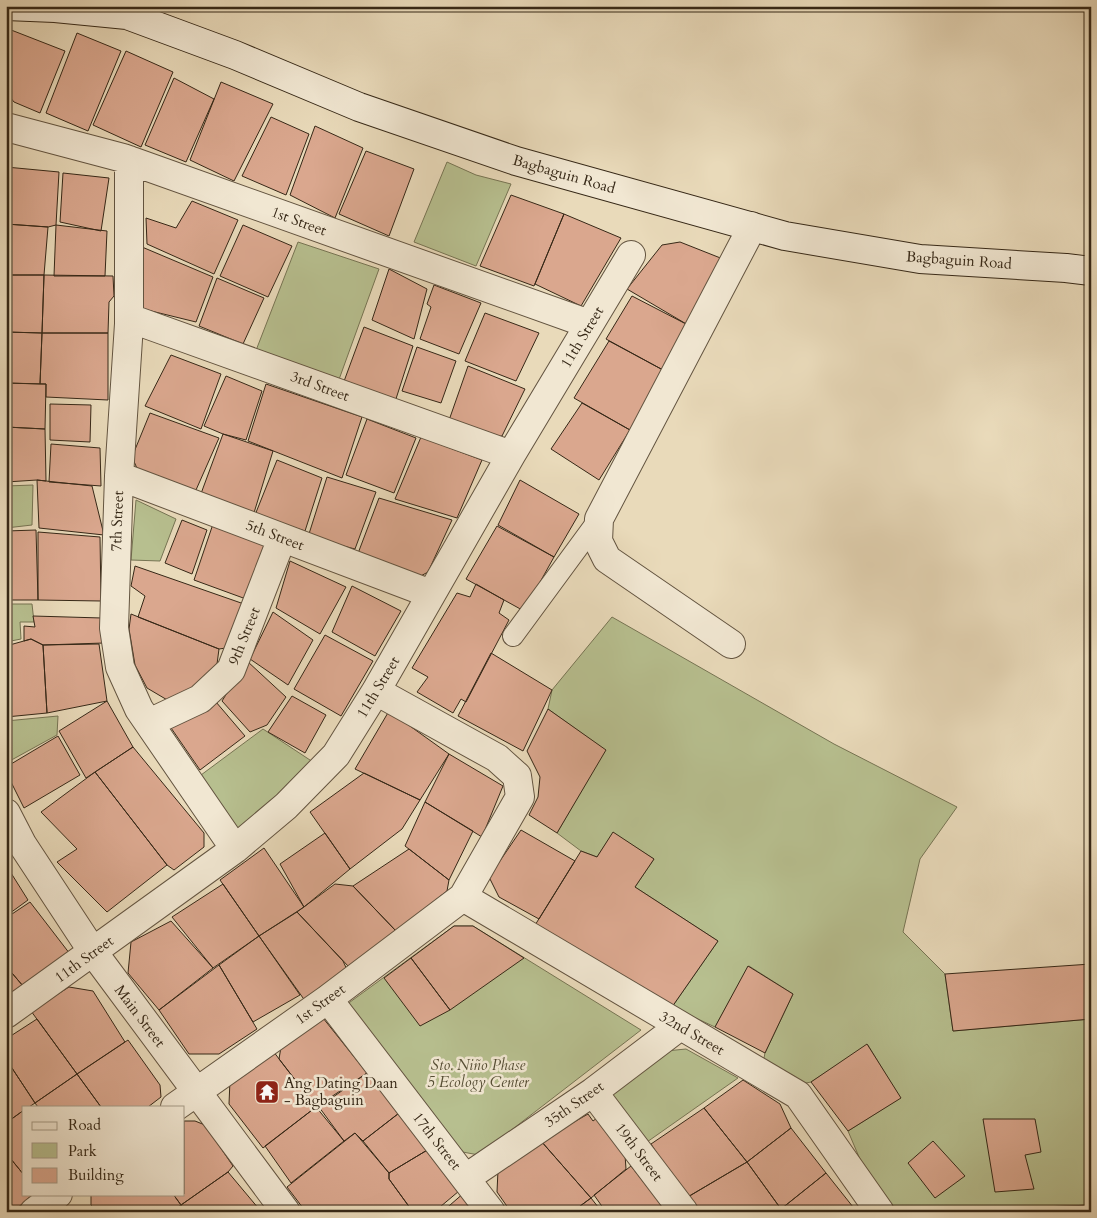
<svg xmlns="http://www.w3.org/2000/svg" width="1097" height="1218" font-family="Cardo,serif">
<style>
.green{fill:#b7bf8f;stroke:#767453}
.building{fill:#daa78e;stroke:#362817}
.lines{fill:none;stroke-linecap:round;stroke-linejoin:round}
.lane-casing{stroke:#635440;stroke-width:22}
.street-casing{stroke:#635440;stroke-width:30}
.secondary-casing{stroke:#362817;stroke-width:30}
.lane{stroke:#f1e7d2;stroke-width:20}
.street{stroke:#f1e7d2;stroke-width:28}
.secondary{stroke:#f1e7d2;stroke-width:28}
.labels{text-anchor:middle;stroke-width:5;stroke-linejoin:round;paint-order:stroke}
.street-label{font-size:15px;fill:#362817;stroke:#f1e7d2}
.park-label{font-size:15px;font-style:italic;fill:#564e35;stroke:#f1e7d2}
.poi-label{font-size:15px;fill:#362817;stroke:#f1e7d2;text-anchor:start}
</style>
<rect width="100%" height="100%" fill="#e9daba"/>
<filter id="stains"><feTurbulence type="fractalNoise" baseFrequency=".004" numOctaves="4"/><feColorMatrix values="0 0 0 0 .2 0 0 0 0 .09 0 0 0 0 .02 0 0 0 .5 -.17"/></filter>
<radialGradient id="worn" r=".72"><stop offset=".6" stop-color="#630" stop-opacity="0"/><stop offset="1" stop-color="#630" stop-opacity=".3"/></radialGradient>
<path class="green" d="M447,162L476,175L511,184L476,266L414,242Z
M298,242L379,269L337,385L255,353Z
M33,485L32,525L6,528V486Z
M136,500L176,519L160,561L131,560Z
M6,604H32L34,622H20L21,639L6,642Z
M612,617L834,744L957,807L920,859L903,932L945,974L953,1031L1091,1019V1205L1041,1207V1212H895L862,1164L848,1131L900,1098L868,1045L811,1082L801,1084L763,1063L765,1053L793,994L749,966L715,1027L672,1007L718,941L635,887L654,859L613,833L597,857L581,851L557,833L605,750L548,709L552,690Z
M58,716L57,735L6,763V721Z
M263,729L313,762L280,798L239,831L201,775Z
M454,926H473L641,1030L479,1155L457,1151L346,1005Z
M686,1049L738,1078L647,1142L611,1093L666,1051Z"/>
<path class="building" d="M6,28L65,51L40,113L14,102L6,92Z
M77,33L121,51L88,131L46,113Z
M126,51L173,72L141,147L93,125Z
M174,78L214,99L186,162L145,145Z
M221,82L273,104L234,181L190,160Z
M271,117L309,134L286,195L242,176Z
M315,126L363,148L335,218L290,195Z
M366,151L414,169L389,236L339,214Z
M6,167L59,172L56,225L48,227L6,224Z
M63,173L109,178L101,231L60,222Z
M511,195L564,214L534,286L480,266Z
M192,201L238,220L214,274L147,244L146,218L176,228Z
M564,214L621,238L581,306L535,284Z
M6,224L48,227L44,275H6Z
M56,225L107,231L105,276H54Z
M243,225L292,246L268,297L220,276Z
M680,242L723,259L688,325L627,289L662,245Z
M142,247L213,277L196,322L143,309Z
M389,269L427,289L414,339L372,320Z
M6,275H44L42,333L6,332Z
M44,275L113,276L114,296L109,302L108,333H42Z
M217,278L264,298L243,344L199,326Z
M434,285L481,303L459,354L420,339L431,307L427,304Z
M632,296L686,324L663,370L606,339Z
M485,313L539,333L516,381L465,361Z
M364,327L413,346L394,405L343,384Z
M6,332L42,333L40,384L6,383Z
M42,333H108V400L46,397V384H40Z
M609,341L663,370L630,430L574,398Z
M417,347L456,361L441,403L402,391Z
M171,355L221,374L201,429L145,406Z
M468,366L525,389L502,436L492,438L447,426Z
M226,376L262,391L246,440L223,434L204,426Z
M6,383L46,384L45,429L6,427Z
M266,384L362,417L342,478L248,441Z
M582,403L630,430L599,480L551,449Z
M50,404L91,405L90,442L50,440Z
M150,413L219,438L192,499L140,475L132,457Z
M367,419L416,438L394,493L346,475Z
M6,427L45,429L46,481L37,480L6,482Z
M223,434L273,451L253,516L199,499Z
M421,437L482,460L457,518L395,499Z
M51,444L100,448L101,486L49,482Z
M277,460L322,478L305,531L255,515Z
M327,477L376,492L355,549L308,537Z
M37,480L92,486L104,535L39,528Z
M520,480L579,514L554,557L498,525Z
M379,498L452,520L428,572L417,578L357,556Z
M182,520L207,530L192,574L165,563Z
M213,524L267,545L246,599L194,580Z
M497,526L554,557L524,611L466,579Z
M36,530L38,600H6V531Z
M38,532L100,537L101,601L38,600Z
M290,561L346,587L320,634L276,608Z
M135,566L244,604L226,648L219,649L138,617L145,596L131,586Z
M476,584L504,600L499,613L509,620L466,702L461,699L453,713L417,692L428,677L412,668L457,593L470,597Z
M352,586L401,611L375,656L332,632Z
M273,612L313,640L288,685L250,659Z
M131,614L219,649L217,664L195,690L169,701L147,688L135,665L129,629Z
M33,616L102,618L104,643L43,645L31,639L24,641V626L35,627Z
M325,635L373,661L341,716L294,689Z
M31,639L43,645L47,713L6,717V646Z
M99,644L107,701L47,713L43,645Z
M491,653L552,690L523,751L458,716Z
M247,661L286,697L267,725L250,732L222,701Z
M292,696L326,715L305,753L268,732Z
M107,701L133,747L86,778L59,731Z
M216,702L245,736L200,770L169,725Z
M548,709L606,750L557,833L529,815L538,797L540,777L527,751Z
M389,711L449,754L420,800L355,769Z
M58,736L80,775L24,808L6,772V767Z
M133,747L204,833V847L174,870L167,865L95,772Z
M449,754L503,786L482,837L425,802Z
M95,772L167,865L107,912L57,862L77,849L41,812Z
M364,773L420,800L402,829L350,869L310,812Z
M425,802L473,831L449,880L405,846Z
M521,830L575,861L539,919L499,897L489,877Z
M613,832L654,859L635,887L718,941L672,1007L532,930L581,851L597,857Z
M325,833L350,869L304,907L280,864Z
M264,848L304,907L259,936L220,880Z
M409,849L449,880L447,891L396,931L353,886Z
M6,865L28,900L6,916Z
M223,884L259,936L213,968L172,917Z
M335,884L353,886L396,931L349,967L297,912Z
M30,902L70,954L23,986L6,966V918Z
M297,912L343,961L349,974L308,1005L259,936Z
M171,921L213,968L159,1010L128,973L131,942Z
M454,926H473L524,958L450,1010L411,958Z
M259,936L300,995L253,1022L219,965Z
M411,958L450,1010L420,1026L384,978Z
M1091,964V1019L953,1031L945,974Z
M219,965L257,1029L219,1054H189L159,1010Z
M6,966L23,986L6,996Z
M748,966L793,994L765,1053L715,1027Z
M69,987L93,991L125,1042L77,1074L31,1011Z
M323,1018L367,1073L316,1107L279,1059L281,1047Z
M37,1019L77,1074L35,1103L6,1059V1039Z
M128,1040L160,1085L161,1097L148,1107H101L77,1074Z
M867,1044L901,1098L848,1131L811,1082Z
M273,1051L316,1107L263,1148L229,1104L230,1080Z
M6,1059L35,1103L29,1107H24V1110L6,1123Z
M372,1072L403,1110L363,1141L355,1133L344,1141L319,1107L367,1073Z
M77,1074L101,1107H38L35,1103Z
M743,1080L780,1104L791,1128L747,1162L704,1108Z
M316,1107L344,1141L291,1183L265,1146Z
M704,1108L747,1162L686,1198L651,1144Z
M24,1110V1175L6,1153V1123Z
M403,1110L434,1146L389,1173L363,1141Z
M588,1114L593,1121L597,1118L625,1155L626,1169L591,1198L541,1141Z
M983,1119H1035L1041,1152L1025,1155L1034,1189L995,1192Z
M184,1121H195L205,1125L233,1166L228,1172L181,1205L173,1194H184Z
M791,1128L826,1173L781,1209L747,1162Z
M355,1133L389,1173V1179L413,1212H306L287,1187Z
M541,1141L591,1198L572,1212H511L497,1192L498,1170Z
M933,1141L965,1176L935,1198L908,1163Z
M434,1146L465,1186L434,1212H413L389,1179V1173Z
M6,1153L24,1175V1194H33L13,1212H6Z
M747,1162L781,1209L778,1212H697L686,1198Z
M631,1166L667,1212H606L594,1195Z
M228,1172L259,1209L256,1212H187L181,1205Z
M826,1173L857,1212H784L781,1209Z
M465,1192L478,1212H442Z
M91,1194H173L181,1205L172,1212H98L91,1205Z
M591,1198L602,1212H572Z
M181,1205L187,1212H172Z
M1091,1205V1212H1041V1207Z"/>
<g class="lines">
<defs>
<path id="lane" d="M513,636L599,519"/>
<path id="street" d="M6,127L123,158L589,324
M129,160V324L119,476L114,628L120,667L139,709L235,849
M129,318L511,455
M119,476L431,594
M731,644L607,559L598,541L599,519L748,235L751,226
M149,723L200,699L231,670L282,538
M6,813L22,844L93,952L286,1212
M463,897L798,1095L880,1212
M328,999L491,1212
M6,1014L235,849L286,806L336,755L376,691L511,455L631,255
M593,1092L684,1212
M175,1107L328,999L463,897L520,797L517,776L497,758L376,691
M466,1178L593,1092L680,1026
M34,1212L58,1194"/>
<path id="secondary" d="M6,6L55,8L127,15L235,55L359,107L516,161L785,236L920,259L1066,268L1091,271"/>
</defs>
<use href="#lane" class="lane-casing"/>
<use href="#street" class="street-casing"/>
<use href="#secondary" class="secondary-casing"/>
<use href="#lane" class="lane"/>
<use href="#street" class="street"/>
<use href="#secondary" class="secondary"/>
</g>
<defs>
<symbol id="temple-square" viewBox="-11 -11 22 22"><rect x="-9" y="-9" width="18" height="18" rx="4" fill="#8f2418" stroke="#f1e7d2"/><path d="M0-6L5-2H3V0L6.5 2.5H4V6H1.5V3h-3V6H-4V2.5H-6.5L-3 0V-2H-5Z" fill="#fff"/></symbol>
</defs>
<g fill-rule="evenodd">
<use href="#temple-square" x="253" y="1078" width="28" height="28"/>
</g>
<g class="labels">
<g class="street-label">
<text transform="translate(564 174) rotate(16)" y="5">Bagbaguin Road</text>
<text transform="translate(299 221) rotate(20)" y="5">1st Street</text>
<text transform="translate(959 260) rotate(4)" y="5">Bagbaguin Road</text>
<text transform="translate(582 337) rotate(-59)" y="5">11th Street</text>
<text transform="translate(320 386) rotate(20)" y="5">3rd Street</text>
<text transform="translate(117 521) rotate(-88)" y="5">7th Street</text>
<text transform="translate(275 535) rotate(21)" y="5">5th Street</text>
<text transform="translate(244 636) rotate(-68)" y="5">9th Street</text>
<text transform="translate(378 687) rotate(-59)" y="5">11th Street</text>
<text transform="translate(84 959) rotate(-36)" y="5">11th Street</text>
<text transform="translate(320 1004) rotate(-36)" y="5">1st Street</text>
<text transform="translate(140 1016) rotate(53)" y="5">Main Street</text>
<text transform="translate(692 1033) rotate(30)" y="5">32nd Street</text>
<text transform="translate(574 1104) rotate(-35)" y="5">35th Street</text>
<text transform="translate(437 1141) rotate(52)" y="5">17th Street</text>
<text transform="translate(639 1152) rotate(53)" y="5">19th Street</text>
</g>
<g class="park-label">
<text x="478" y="1070">Sto. Niño Phase<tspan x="478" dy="17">5 Ecology Center</tspan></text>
</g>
<g class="poi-label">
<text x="284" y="1088">Ang Dating Daan<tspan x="284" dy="17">- Bagbaguin</tspan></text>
</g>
</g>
<rect width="1097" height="1218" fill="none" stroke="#e9daba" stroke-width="25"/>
<rect x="8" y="8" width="1082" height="1203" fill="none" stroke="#362817" stroke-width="2.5"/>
<rect x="12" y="12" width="1072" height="1193" fill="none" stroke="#362817"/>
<rect x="22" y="1106" width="162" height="90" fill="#f1e7d2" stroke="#a69b87"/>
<rect x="32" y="1122" width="25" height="8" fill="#f1e7d2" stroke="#a69b87"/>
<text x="68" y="1130" font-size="15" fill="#362817">Road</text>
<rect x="32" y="1143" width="25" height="15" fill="#b7bf8f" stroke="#a69b87"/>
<text x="68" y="1156" font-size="15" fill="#362817">Park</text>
<rect x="32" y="1168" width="25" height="15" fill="#daa78e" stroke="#a69b87"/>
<text x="68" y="1180" font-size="15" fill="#362817">Building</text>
<rect width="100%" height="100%" filter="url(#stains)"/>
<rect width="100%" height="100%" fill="url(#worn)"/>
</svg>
